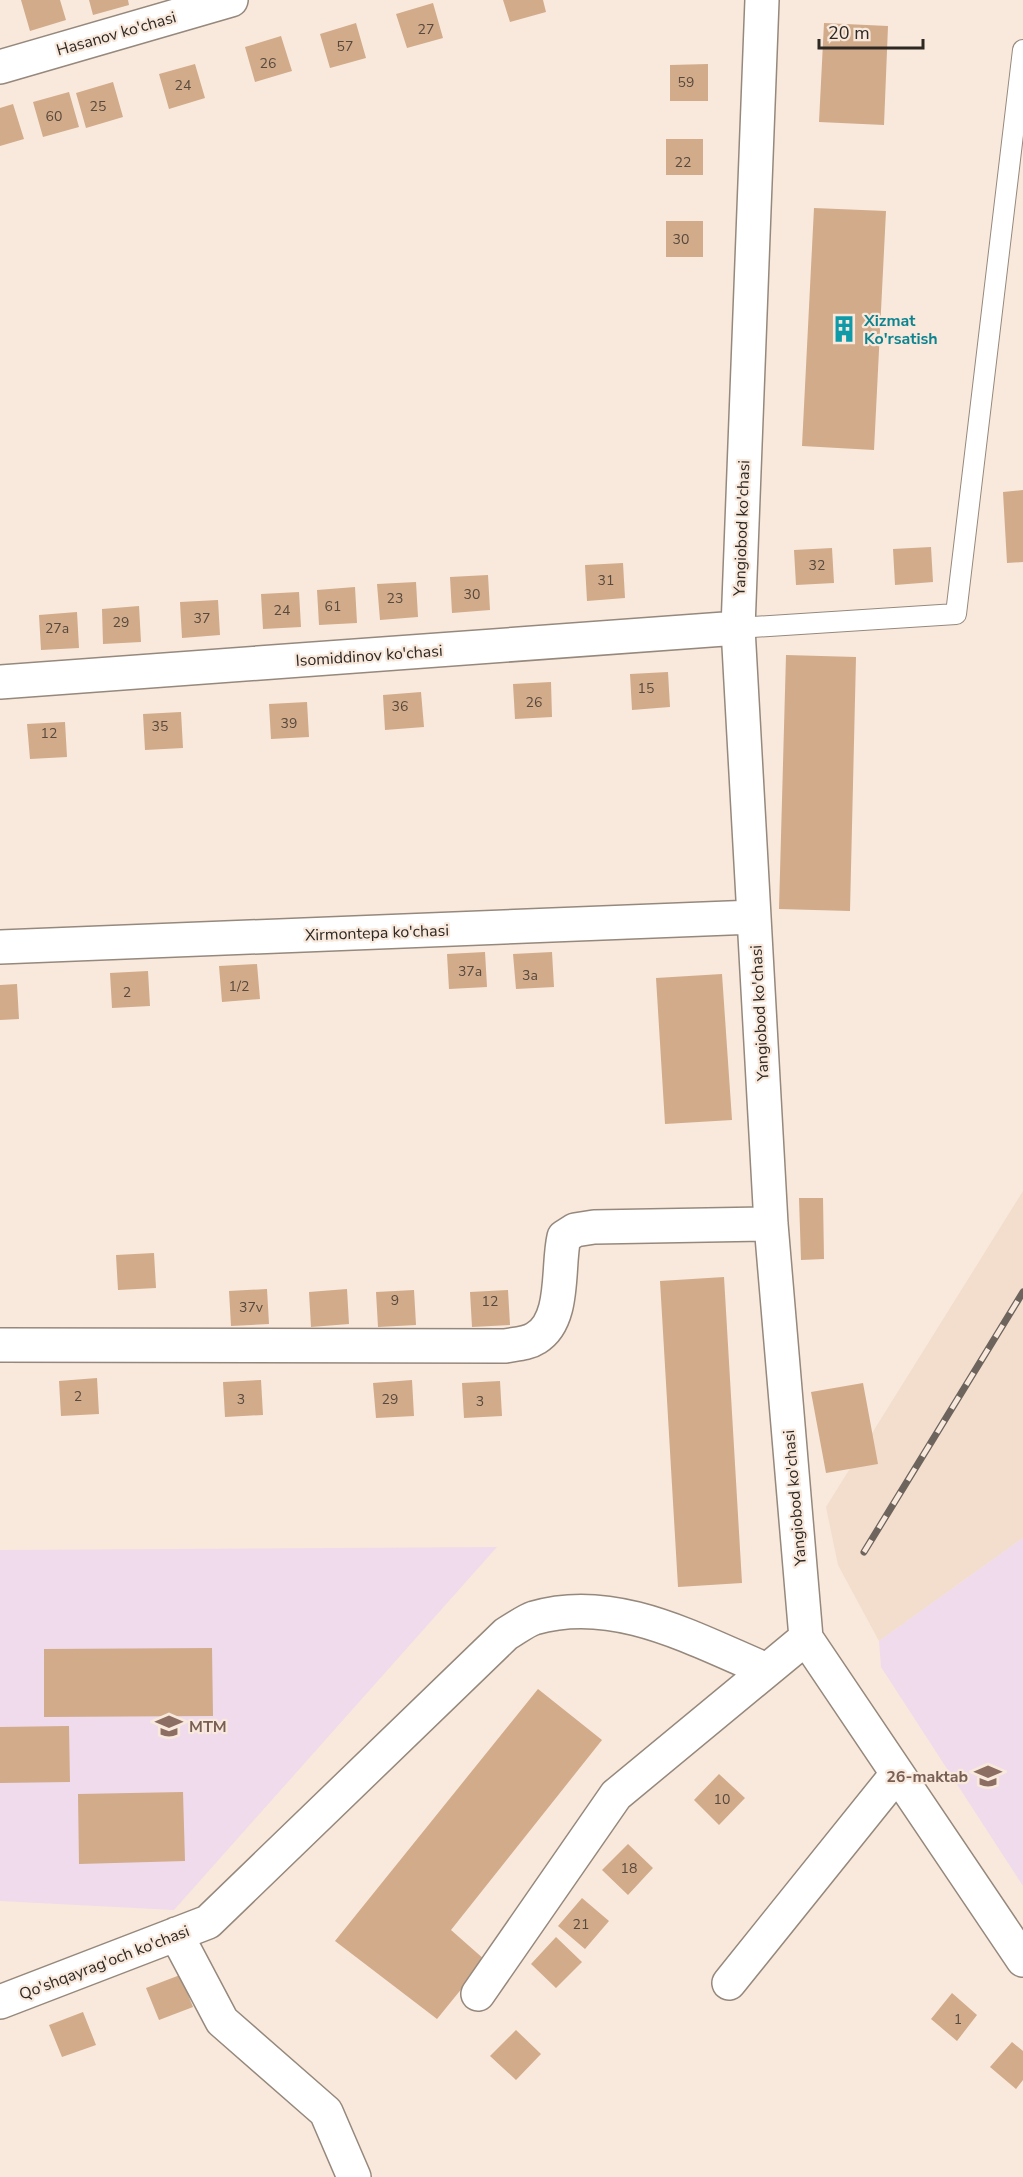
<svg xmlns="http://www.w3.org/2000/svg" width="1023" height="2177" font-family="'Nunito Sans',sans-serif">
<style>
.built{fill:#f3ddcc}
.education{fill:#efdbeb}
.building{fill:#d2ab8a}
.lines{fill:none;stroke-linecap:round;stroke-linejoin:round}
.service-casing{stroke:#96887c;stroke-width:22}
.minor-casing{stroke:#96887c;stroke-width:36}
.service{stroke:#fff;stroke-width:20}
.minor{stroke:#fff;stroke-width:33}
.rail-casing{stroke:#6d645d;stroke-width:7}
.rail{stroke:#f8e9dc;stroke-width:4.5;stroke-dasharray:14;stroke-linecap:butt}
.labels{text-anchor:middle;stroke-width:4.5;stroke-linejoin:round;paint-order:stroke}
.number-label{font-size:14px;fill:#57493d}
.street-label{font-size:16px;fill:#2e2823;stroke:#f8e9dc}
.culture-label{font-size:16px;font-weight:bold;fill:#0d838f;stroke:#f8e9dc;text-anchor:start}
.education-label{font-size:16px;font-weight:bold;fill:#785e54;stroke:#f8e9dc;text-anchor:start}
</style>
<rect width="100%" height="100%" fill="#f8e9dc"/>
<path class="built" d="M1023,1191V1538L879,1641L838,1565L826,1507Z"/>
<path class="education" d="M1023,1538V1886L881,1667L879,1641Z
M497,1547L174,1910L0,1901V1550Z"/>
<path class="building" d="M21,0H60L66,20L30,31Z
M89,0H128L129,5L93,15Z
M503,0H543L546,12L510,22Z
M433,3L443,38L407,48L396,14Z
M356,23L366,58L330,68L320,34Z
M824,23L888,26L884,125L819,122Z
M281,36L292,71L255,82L245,47Z
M195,64L205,98L169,109L159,74Z
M708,64V101H670V65Z
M113,82L123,117L86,128L76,93Z
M69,92L79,127L43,137L33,102Z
M13,104L24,139L0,146V108Z
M666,139H703V175H666Z
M814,208L886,211L874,450L802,446Z
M666,221H703V257H666Z
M1023,490V562L1007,563L1003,492Z
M931,547L933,582L895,585L893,549Z
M832,548L834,583L796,585L794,550Z
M623,563L625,598L587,601L585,565Z
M488,575L490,610L452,613L450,577Z
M416,582L418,617L380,620L377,584Z
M355,587L357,623L319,625L317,590Z
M299,592L301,627L263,629L261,594Z
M218,600L220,635L182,638L180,602Z
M139,606L141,642L103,644L102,609Z
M77,612L79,648L41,650L39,615Z
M786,655L856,657L850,911L779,909Z
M668,672L670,707L632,710L630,674Z
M551,682L552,717L515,719L513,684Z
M421,692L424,727L385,730L383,695Z
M307,702L309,737L271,739L269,704Z
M181,712L183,748L145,750L143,714Z
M65,722L67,757L30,759L27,724Z
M485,952L487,987L449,989L447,954Z
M552,952L554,987L516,989L513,954Z
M257,964L260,999L222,1002L219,966Z
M148,971L150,1006L112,1008L110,973Z
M722,974L732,1120L665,1124L656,978Z
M17,984L19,1019L0,1020V985Z
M799,1198H823L824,1259L801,1260Z
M154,1253L156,1288L118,1290L116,1255Z
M724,1277L742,1583L678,1587L660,1281Z
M267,1289L269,1324L231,1326L229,1291Z
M347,1289L349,1324L311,1327L309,1292Z
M414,1290L416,1325L378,1327L376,1292Z
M508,1290L510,1325L472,1327L470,1292Z
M97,1378L99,1414L61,1416L59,1381Z
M261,1380L263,1415L225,1417L223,1382Z
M412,1380L414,1416L376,1418L373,1383Z
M500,1381L502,1416L464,1418L462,1383Z
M863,1383L878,1464L826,1473L811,1392Z
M212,1648L213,1716L44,1717V1649Z
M538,1689L602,1740L451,1930L485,1960L437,2019L335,1941Z
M69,1726L70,1782L0,1783V1727Z
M719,1774L745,1798L719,1825L694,1800Z
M183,1792L185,1861L79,1864L78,1794Z
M628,1844L653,1868L628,1895L602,1870Z
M582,1898L609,1921L585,1949L558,1926Z
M556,1937L582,1962L556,1988L531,1964Z
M180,1975L193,2007L159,2020L146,1988Z
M952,1993L977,2015L957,2041L931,2019Z
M83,2012L96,2045L62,2057L49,2025Z
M516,2030L541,2054L516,2080L490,2056Z
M1012,2042L1023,2051V2080L1016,2089L990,2067Z"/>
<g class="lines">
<defs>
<path id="service" d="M738,628L956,614L1023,50"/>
<path id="minor" d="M762,0L738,628L771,1224L806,1638L1023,1960
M0,67L231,0
M0,682L738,628
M0,947L754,917
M0,1345L505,1346C515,1344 527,1344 536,1338C566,1320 557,1266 564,1237L575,1230L594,1227L771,1224
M176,1934L222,2021L326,2112L354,2177
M729,1983L897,1774
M478,1994L616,1795L806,1638
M0,2002L208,1922L506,1634C515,1629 525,1621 534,1618C615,1594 695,1640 767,1670"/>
</defs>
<use href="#service" class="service-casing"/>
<use href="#minor" class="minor-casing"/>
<use href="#service" class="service"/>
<use href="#minor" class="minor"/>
<defs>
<path id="rail" d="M864,1552L1023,1292"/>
</defs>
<use href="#rail" class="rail-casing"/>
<use href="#rail" class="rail"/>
</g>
<defs>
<symbol id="building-bare" viewBox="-9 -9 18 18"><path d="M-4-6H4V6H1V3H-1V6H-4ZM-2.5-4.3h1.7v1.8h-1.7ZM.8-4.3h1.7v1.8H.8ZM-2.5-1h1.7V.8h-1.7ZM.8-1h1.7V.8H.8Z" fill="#0f9aa8" stroke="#f8e9dc" stroke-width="2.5" paint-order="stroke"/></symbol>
<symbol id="school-bare" viewBox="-9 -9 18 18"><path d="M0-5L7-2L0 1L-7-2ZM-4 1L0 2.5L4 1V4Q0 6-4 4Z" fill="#8d6e63" stroke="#f8e9dc" stroke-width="2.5" paint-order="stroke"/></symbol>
</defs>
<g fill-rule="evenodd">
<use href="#building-bare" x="825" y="310" width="38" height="38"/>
<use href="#school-bare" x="150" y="1707" width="38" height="38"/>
<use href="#school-bare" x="969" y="1757" width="38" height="38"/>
</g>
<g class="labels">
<g class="number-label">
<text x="426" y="34">27</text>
<text x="345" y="51">57</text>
<text x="268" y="68">26</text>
<text x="686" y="87">59</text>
<text x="183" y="90">24</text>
<text x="98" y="111">25</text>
<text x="54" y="121">60</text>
<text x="683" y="167">22</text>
<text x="681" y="244">30</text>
<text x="817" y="570">32</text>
<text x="606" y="585">31</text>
<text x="472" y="599">30</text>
<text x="395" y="603">23</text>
<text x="333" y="611">61</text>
<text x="282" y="615">24</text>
<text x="202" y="623">37</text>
<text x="121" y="627">29</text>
<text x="57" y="633">27a</text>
<text x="646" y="693">15</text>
<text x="534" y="707">26</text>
<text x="400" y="711">36</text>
<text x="289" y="728">39</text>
<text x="160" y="731">35</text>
<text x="49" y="738">12</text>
<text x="470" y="976">37a</text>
<text x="530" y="980">3a</text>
<text x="239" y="991">1/2</text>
<text x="127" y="997">2</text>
<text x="395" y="1305">9</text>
<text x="490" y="1306">12</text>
<text x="251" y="1312">37v</text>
<text x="78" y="1401">2</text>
<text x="241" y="1404">3</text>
<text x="390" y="1404">29</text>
<text x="480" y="1406">3</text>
<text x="722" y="1804">10</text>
<text x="629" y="1873">18</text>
<text x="581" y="1929">21</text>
<text x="958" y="2024">1</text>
</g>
<g class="street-label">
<text transform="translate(116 33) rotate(-16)" y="6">Hasanov ko'chasi</text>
<text transform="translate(741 528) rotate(-88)" y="6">Yangiobod ko'chasi</text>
<text transform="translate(369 655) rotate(-4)" y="6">Isomiddinov ko'chasi</text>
<text transform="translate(377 932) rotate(-2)" y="6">Xirmontepa ko'chasi</text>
<text transform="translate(759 1013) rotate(-93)" y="6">Yangiobod ko'chasi</text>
<text transform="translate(794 1498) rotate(-95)" y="6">Yangiobod ko'chasi</text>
<text transform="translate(104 1962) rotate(-21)" y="6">Qo'shqayrag'och ko'chasi</text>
</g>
<g class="culture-label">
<text x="864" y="326">Xizmat<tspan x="864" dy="18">Ko'rsatish</tspan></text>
</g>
<g class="education-label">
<text x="189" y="1732">MTM</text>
<text x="968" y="1782" text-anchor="end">26-maktab</text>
</g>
</g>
<path d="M819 39v9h104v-9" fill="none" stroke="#2e2823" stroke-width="3"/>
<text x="828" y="39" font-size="18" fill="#2e2823" stroke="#f8e9dc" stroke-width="4.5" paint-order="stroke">20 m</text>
</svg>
